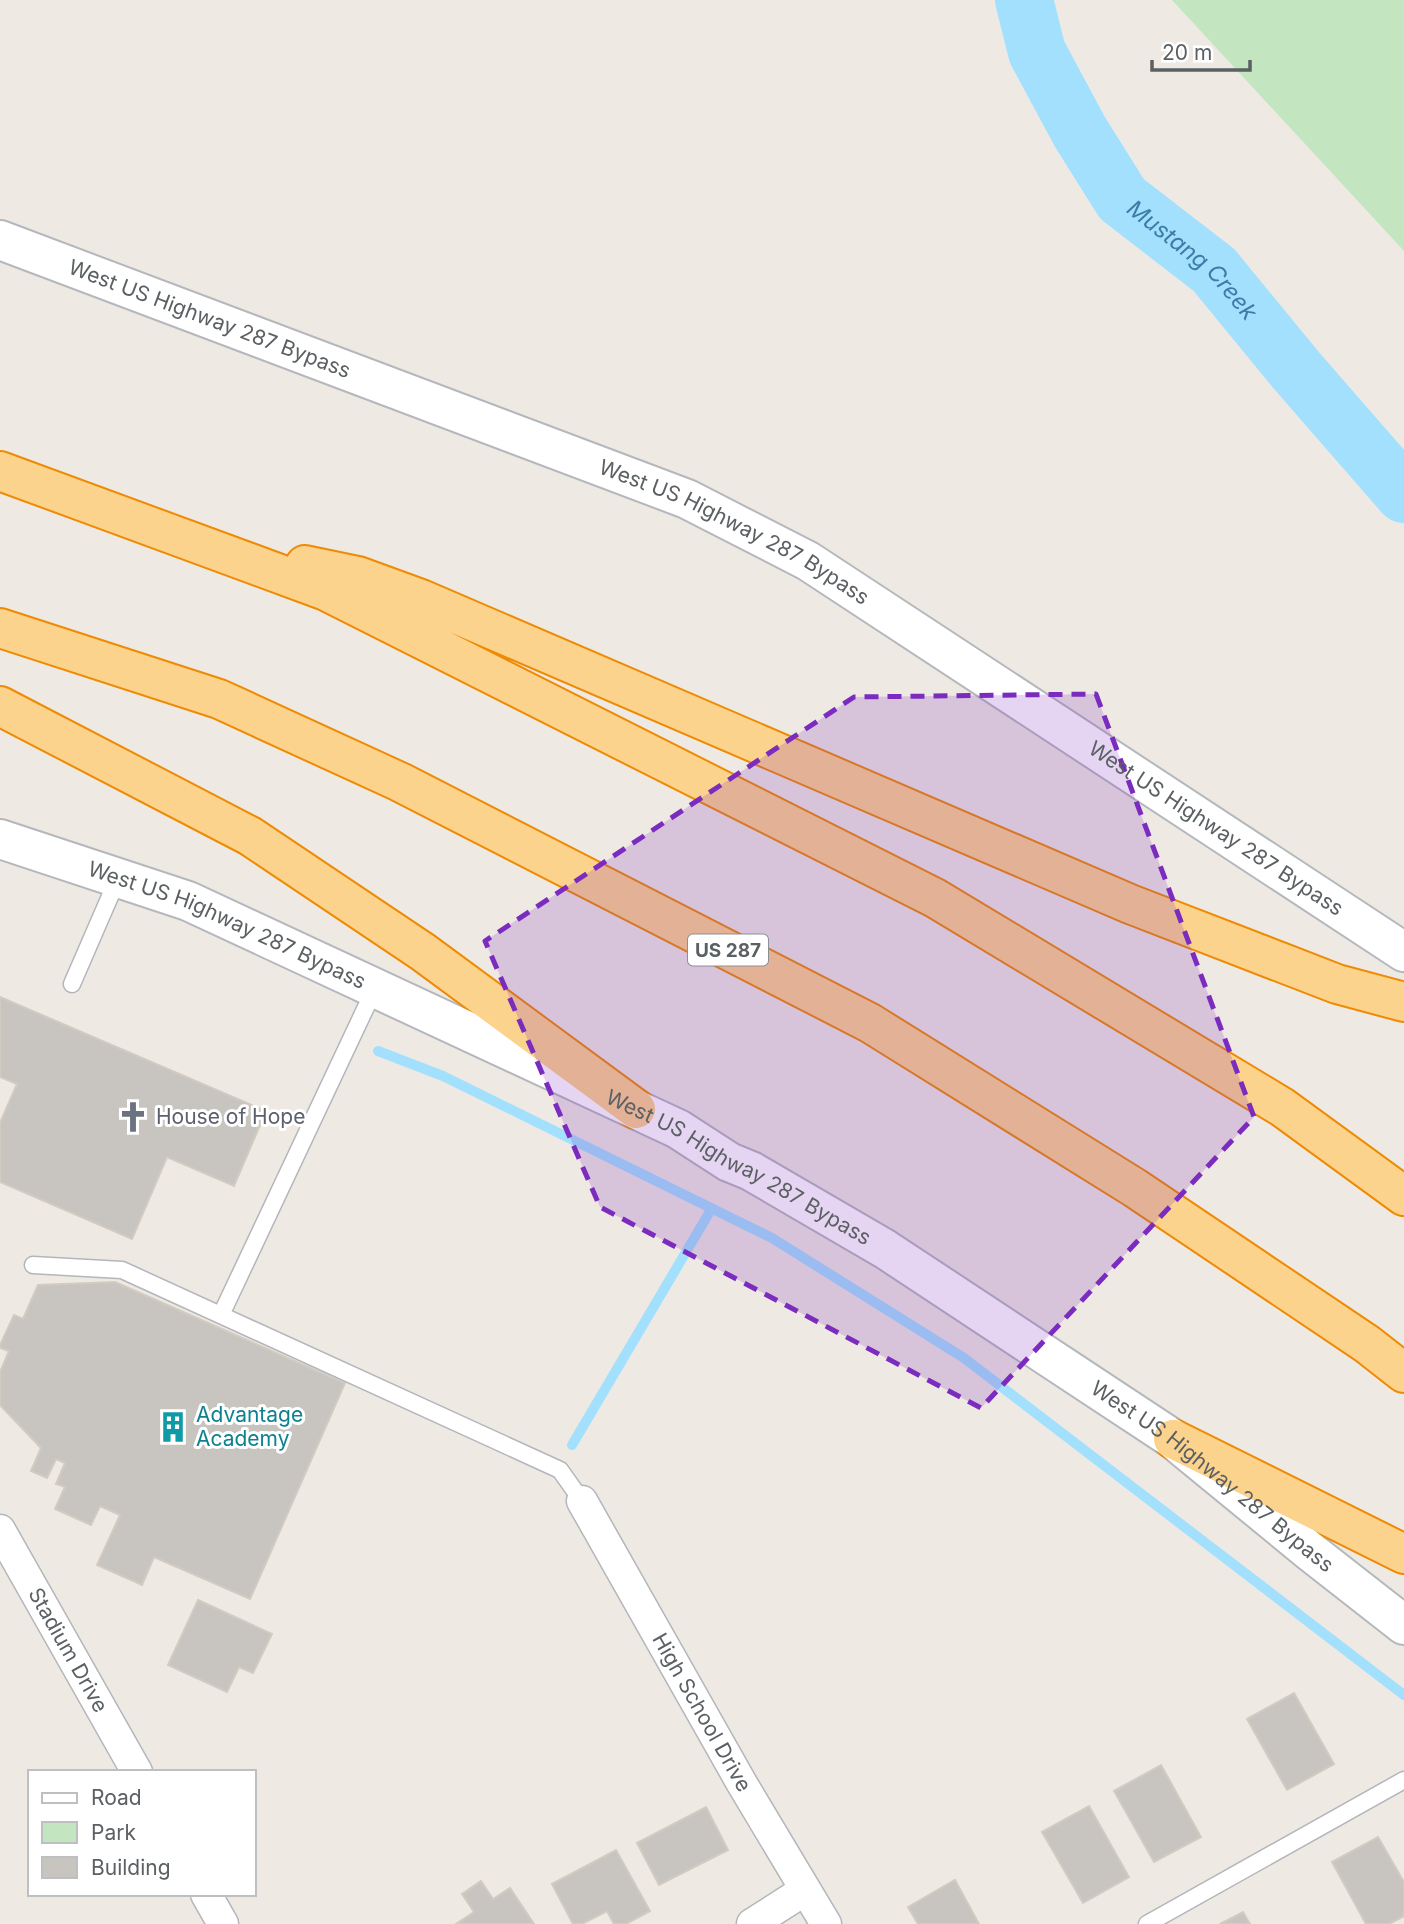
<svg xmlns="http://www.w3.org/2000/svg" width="1404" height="1924" font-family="Inter,sans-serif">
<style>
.green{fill:#c3e5bf}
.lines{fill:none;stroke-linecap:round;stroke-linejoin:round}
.stream{stroke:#a2e0fe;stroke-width:10}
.river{stroke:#a2e0fe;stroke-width:58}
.building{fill:#c8c5c0;stroke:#d2cbc1;stroke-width:2}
.service-casing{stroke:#b3b6ba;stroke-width:19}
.minor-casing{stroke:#b3b6ba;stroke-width:33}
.secondary-casing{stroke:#b4b8bd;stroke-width:42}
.motorway-casing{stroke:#ee8a03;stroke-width:42}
.service{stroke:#fff;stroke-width:16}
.minor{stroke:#fff;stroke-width:30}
.secondary{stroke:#fff;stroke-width:38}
.motorway{stroke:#fcd38c;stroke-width:38}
.marked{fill:#7b2cbf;fill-opacity:0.2;stroke:#7b2cbf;stroke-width:5;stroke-dasharray:14 9;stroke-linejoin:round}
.labels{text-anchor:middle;stroke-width:6;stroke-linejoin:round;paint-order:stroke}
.shield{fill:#fff;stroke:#8c9092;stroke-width:2}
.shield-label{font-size:19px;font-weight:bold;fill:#5b6063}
.street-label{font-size:21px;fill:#5b6063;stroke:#fff}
.worship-label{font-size:21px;fill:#5b616d;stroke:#fff;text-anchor:start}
.culture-label{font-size:21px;fill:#0d838f;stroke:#fff;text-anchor:start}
.water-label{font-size:23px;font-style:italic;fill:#3d7ca7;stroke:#fff}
</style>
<rect width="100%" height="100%" fill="#eeeae3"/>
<path class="green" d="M1172,0H1404V251Z"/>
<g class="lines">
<path class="stream" d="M378,1051L443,1076L772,1238L964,1358L1404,1695
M572,1445L712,1208"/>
<path class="river" id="s1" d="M1024,0L1037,52L1080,132L1122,199L1214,270L1296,370L1404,494"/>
</g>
<path class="building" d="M0,997L266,1111L234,1186L167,1157L132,1239L0,1182V1123L17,1084L0,1077Z
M115,1282L345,1383L250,1599L154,1557L142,1585L97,1565L120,1515L100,1506L91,1525L55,1509L65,1487L56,1484L65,1463L56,1459L47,1478L31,1471L41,1448L0,1405V1372L9,1351L0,1348V1345L14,1315L23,1319L38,1285Z
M198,1600L272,1634L253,1673L239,1667L227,1692L168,1665Z
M1294,1693L1334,1764L1287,1790L1247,1719Z
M1161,1765L1201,1837L1154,1862L1114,1791Z
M1089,1806L1129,1877L1083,1903L1042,1832Z
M706,1807L728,1850L659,1885L637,1843Z
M1378,1837L1404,1882V1916L1389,1924H1366L1332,1862Z
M616,1850L650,1911L626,1924H614L607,1911L582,1924H573L552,1884Z
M955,1880L979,1924H918L908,1907Z
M481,1881L493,1899L510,1888L534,1924H456L474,1912L462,1894Z
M1243,1912L1250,1924H1220Z"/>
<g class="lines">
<defs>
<path id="service" d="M72,984L118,878
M33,1265L122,1270L560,1470L582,1501
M221,1315L375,988
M1147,1924L1404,1780"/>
<g id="minor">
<path id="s2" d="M582,1501L741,1782L826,1924"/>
<path id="s3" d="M0,1530L137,1772"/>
<path d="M206,1894L223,1924"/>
<path d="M752,1924L805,1890"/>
</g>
<g id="secondary">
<path id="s4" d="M0,240L687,499L808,561L1404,952"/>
<path id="s5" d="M0,839L188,901L678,1129L729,1162L751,1171L885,1249L1173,1439L1312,1553L1404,1625"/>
</g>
<path id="motorway" d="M0,471L326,591L935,898L1282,1107L1404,1196
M305,565L358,576L421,599L1130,904L1337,984L1404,1002
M0,628L219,699L400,782L870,1023L1135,1188L1367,1344L1404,1373
M0,706L250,836L423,952L636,1109
M1173,1439L1404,1554"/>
</defs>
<use href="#service" class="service-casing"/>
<use href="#minor" class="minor-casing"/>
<use href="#secondary" class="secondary-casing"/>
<use href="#motorway" class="motorway-casing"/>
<use href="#service" class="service"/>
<use href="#minor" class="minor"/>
<use href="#secondary" class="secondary"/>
<use href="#motorway" class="motorway"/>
</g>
<path class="marked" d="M1096,694L1254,1117L981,1408L600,1207L485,941L854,697Z"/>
<defs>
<symbol id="church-bare" viewBox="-9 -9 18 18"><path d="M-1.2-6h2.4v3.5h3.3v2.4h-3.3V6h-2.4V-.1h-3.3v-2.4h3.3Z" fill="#6b7280" stroke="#fff" stroke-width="2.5" paint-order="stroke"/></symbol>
<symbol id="building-bare" viewBox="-9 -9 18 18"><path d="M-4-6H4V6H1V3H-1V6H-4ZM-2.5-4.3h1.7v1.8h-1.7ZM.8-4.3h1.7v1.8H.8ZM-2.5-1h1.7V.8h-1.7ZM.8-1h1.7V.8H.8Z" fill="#0f9aa8" stroke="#fff" stroke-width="2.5" paint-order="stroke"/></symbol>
</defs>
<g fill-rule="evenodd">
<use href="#church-bare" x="111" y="1095" width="44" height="44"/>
<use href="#building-bare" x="151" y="1405" width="44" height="44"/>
</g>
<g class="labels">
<rect class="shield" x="688" y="934.5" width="80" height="31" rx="5"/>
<g class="shield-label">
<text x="728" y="957">US 287</text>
</g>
<g class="street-label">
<text dy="7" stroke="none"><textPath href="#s4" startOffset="224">West US Highway 287 Bypass</textPath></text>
<text dy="7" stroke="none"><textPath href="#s4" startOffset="791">West US Highway 287 Bypass</textPath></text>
<text dy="7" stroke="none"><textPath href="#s4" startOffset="1358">West US Highway 287 Bypass</textPath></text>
<text dy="7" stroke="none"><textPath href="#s5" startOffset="243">West US Highway 287 Bypass</textPath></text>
<text dy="7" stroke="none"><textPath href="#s5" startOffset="810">West US Highway 287 Bypass</textPath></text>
<text dy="7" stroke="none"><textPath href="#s5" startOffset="1377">West US Highway 287 Bypass</textPath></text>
<text dy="7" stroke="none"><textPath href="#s3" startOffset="138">Stadium Drive</textPath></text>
<text dy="7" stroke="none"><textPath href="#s2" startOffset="243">High School Drive</textPath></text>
</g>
<g class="worship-label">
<text x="156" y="1124">House of Hope</text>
</g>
<g class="culture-label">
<text x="196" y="1422">Advantage<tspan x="196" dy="24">Academy</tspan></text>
</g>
<g class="water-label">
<text dy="8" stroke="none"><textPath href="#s1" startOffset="317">Mustang Creek</textPath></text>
</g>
</g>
<rect x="28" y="1770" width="228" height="126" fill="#ffffff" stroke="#bdbfc1" stroke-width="2"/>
<rect x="42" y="1793" width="35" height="10" fill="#ffffff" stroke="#bdbfc1" stroke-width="2"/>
<text x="91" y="1805" font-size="21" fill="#5b6063">Road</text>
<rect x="42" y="1822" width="35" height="21" fill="#c3e5bf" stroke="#bdbfc1" stroke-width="2"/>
<text x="91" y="1840" font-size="21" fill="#5b6063">Park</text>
<rect x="42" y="1857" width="35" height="21" fill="#c8c5c0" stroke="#bdbfc1" stroke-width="2"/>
<text x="91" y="1875" font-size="21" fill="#5b6063">Building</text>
<path d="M1152 60v10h98v-10" fill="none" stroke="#5b6063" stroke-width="3.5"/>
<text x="1162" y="60" font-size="21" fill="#5b6063" stroke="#ffffff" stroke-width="5" paint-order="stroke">20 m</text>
</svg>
